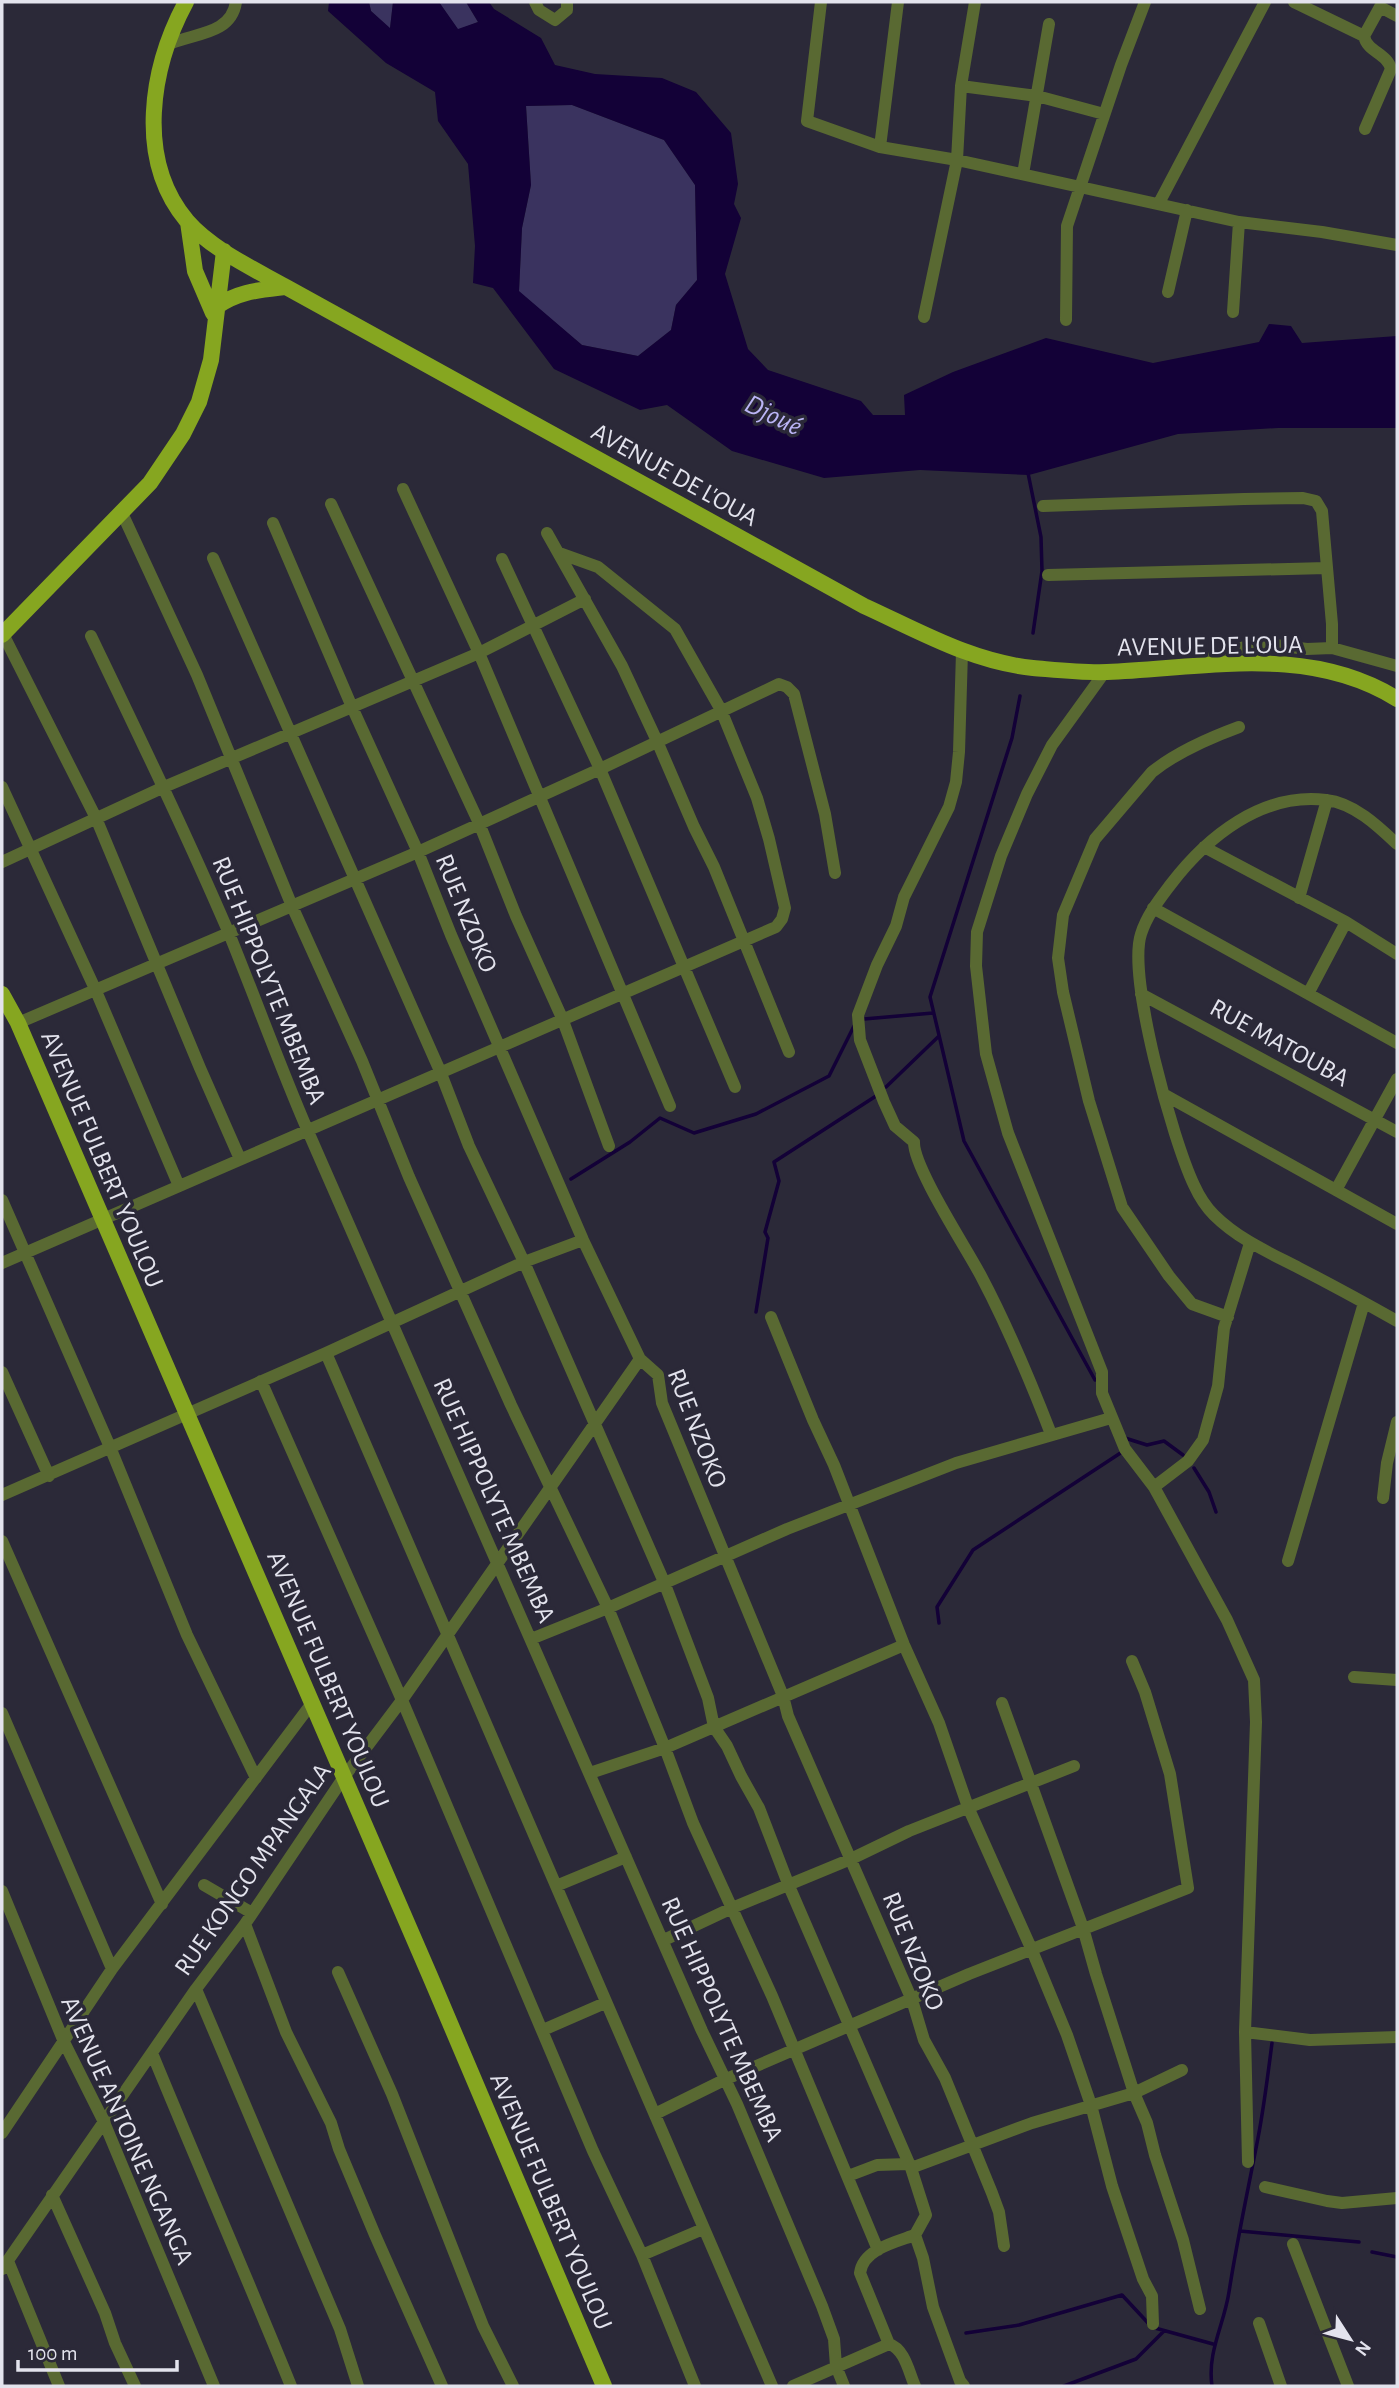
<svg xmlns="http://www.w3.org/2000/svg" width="1399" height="2388" font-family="'Alegreya Sans',sans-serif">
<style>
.green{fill:#3a335f}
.water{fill:#130137;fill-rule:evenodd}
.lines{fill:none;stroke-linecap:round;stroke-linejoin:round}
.stream{stroke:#130137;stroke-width:3.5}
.minor{stroke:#596932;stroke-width:12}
.major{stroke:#86a620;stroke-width:16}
.labels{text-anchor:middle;stroke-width:7;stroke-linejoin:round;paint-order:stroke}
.street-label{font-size:26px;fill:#e3e3ed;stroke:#2b2938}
.water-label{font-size:28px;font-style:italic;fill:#bbb5f6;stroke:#2b2938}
</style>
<rect width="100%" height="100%" fill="#2b2938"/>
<path class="green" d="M369,2H393L390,29L371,11Z
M439,2H466L478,22L458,30Z
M572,105L664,140L695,185L697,280L676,305L671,330L638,356L582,345L519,292L522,228L531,185L526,106Z"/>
<path class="water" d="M329,2H369L371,11L390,28L393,2H439L458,29L478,22L466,2H489L494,9L541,38L555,65L595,74L662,78L696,92L731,133L738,184L734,204L741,218L725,274L748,349L768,370L861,401L873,415H905L904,395L953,372L1046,338L1153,363L1259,342L1269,324L1291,326L1302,343L1397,336V428H1278L1178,434L1029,475L920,470L824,478L732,451L667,405L640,410L554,369L493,288L473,283L475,246L468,164L438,121L435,92L386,63L328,11ZM572,105L664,140L695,185L697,280L676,305L671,330L638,356L582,345L519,291L522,228L531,185L526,106Z"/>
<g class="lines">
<path class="stream" d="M1028,473L1041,537L1042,571L1033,633
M1020,696L1012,738L930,997L964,1141L1095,1380
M864,1019L933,1013
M886,1087L939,1036
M571,1179L630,1142L660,1118L694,1133L756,1114L829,1076L854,1026
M756,1312L768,1238L765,1232L779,1181L774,1162L876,1096
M1125,1438L1147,1445L1164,1441L1183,1455
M1194,1468L1209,1492L1216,1512
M938,1615L939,1623L937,1607L973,1550L1122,1452
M1240,2231L1359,2242
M1372,2252L1397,2257
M1155,2328L1213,2344
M966,2333L1019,2325L1122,2295L1149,2324
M1064,2386L1136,2359L1164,2331
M1212,2386C1207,2352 1224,2325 1229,2292C1237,2240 1248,2190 1258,2138C1264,2107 1268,2074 1272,2043"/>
<path class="minor" d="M535,2L539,10L555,20L567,10V2
M821,2L807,121L880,147L957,160L1239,222L1322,232L1397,245
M1294,2L1364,36L1380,7L1397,16
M1364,36C1367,52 1387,53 1391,69L1365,129
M169,44C194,33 231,35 236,2
M961,86L1037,96L1104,114
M880,147L898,2
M1023,174L1049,24
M1159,203L1265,2
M1168,292L1187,210
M1233,312L1239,222
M924,317L957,160L961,86L975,2
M1066,320L1067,226L1121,65L1145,2
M403,489L479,653L670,1106
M331,504L479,823L516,916L562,1018L609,1146
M1043,506L1244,499L1303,498L1316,501L1322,511L1332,624V648
M122,513L197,675L292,906L362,1061L409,1177L511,1405L608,1608L665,1748L693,1823L772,1996L878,2250
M273,523L352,707L418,852L451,935L583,1240L640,1359L658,1375L662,1403L783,1696L788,1716L912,2000L924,2040L945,2078L992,2193L999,2212L1004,2246
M547,533L622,666L657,741L694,827L714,867L789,1052
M213,558L440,1071L469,1146L524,1262L664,1582L708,1698L714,1727L727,1746L741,1776L759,1808L789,1886L911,2168L926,2215L915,2235L923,2258L933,2307L960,2381L964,2386
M502,559L600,769L735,1087
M1048,575L1326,568
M3,634L96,818L200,1068L240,1159
M91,636C138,734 185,831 228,931C255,997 279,1064 307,1129L702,2031L737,2104L822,2306L834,2339L836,2366L844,2386
M962,652L959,752L956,782L949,807L904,897L896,926L877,965L858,1015L860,1040L884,1102L895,1126L914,1142C913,1167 967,1249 981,1276C1008,1327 1030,1380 1051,1434
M1198,663L1232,650L1253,645H1275L1307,649L1332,648L1397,666
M1104,673L1052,745L1027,794L1001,856L977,932L976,966L986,1054L1008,1133L1102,1372V1393L1125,1449L1154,1487L1227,1620L1254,1680L1256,1722L1245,2032L1248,2162
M2,787L96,991L179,1186
M1397,844C1378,826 1354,803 1326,800C1262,792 1207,837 1171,884C1159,900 1147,915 1141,934C1127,977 1173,1141 1194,1185C1199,1196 1206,1207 1214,1215C1238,1239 1270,1253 1299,1268C1332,1285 1365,1303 1397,1321
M1204,847L1346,922L1397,954
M2,862L164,787L479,653L585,599
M1299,898L1327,800
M1153,908L1397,1043
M1309,992L1346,922
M1141,994L1397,1132
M18,1023L418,852L600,769L779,684L787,687L794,694L825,814L835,873
M1165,1095L1397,1224
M1336,1190L1397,1079
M2,1200L110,1447L187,1635L256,1778
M2,1263L776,927L782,919L785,908L769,839L757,798L721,710L675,629L598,567L559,553
M771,1317L813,1420L834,1465L904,1645L939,1723L968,1807L1031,1948L1067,2035L1091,2105L1112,2186L1143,2279L1152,2296L1153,2324
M1228,1317L1192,1304L1169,1276L1122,1207L1089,1101L1063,992L1058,958L1063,915L1095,839L1152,772C1177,752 1209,738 1239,727
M326,1353L772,2386
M2,1372L49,1476
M261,1381L402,1700L593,2151L642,2255L695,2386
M1154,1487L1188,1461L1203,1440L1218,1386L1224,1328L1250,1243
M2,1495L326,1353L524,1262L583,1240
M1383,1498L1387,1463L1397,1422
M2,1541L162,1904
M1288,1561L1364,1303
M531,1639L608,1608L787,1529L956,1463L1111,1418
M1354,1677L1397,1680
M1002,1703L1083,1928L1096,1974L1134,2093L1147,2123L1155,2155L1183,2240L1200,2309
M2,1713L112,1969
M590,1773L665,1748L904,1645
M204,1885L252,1913
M556,1886L626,1857
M2,1891L64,2042L104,2122L214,2386
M245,1924L286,2032L331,2123L339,2149L375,2235L442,2386
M664,1940L732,1908L851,1859L909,1831L1074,1766
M338,1972L392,2094L483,2326L513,2386
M196,1989L340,2329L358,2386
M543,2030L605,2003
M1245,2032L1310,2040L1397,2037
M152,2053C198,2165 246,2275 291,2386
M655,2114L724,2080L969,1974L1188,1888L1170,1774L1145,1692L1132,1661
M2,2133L112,1969L312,1703
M911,2168L1032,2123L1134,2093L1182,2070
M848,2176L877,2165L908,2164
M1265,2187L1327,2201L1342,2203L1397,2198
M52,2195L105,2313L115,2343L135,2386
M915,2235C896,2242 863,2249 860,2273L889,2344C905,2349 909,2373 915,2386
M1293,2244L1348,2386
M642,2255L703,2229
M8,2261L59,2386
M2,2269L196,1989L245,1924L344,1777L402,1700L640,1359
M1259,2323L1281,2386
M793,2386L889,2344"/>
<path class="major" d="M186,2C151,67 135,159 187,221C211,249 254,269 286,287L864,606C919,631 972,662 1033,668C1057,670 1083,673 1107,672C1205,668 1309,644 1397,699
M188,222L195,271L213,313
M216,307C238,291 260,290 286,287
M2,635L150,483L183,434L199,402L211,360L224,251
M2,994L18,1023L430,1976L604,2386"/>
</g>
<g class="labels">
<g class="street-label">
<text transform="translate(675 474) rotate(29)" y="9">AVENUE DE L'OUA</text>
<text transform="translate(1210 645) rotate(-1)" y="9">AVENUE DE L'OUA</text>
<text transform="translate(467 913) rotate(68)" y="9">RUE NZOKO</text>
<text transform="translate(270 980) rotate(68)" y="9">RUE HIPPOLYTE MBEMBA</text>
<text transform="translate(1280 1042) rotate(29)" y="9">RUE MATOUBA</text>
<text transform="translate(103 1159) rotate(67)" y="9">AVENUE FULBERT YOULOU</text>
<text transform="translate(698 1428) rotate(69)" y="9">RUE NZOKO</text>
<text transform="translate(495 1500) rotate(66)" y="9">RUE HIPPOLYTE MBEMBA</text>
<text transform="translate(329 1679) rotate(67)" y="9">AVENUE FULBERT YOULOU</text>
<text transform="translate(252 1869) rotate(-55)" y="9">RUE KONGO MPANGALA</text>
<text transform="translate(914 1951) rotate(68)" y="9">RUE NZOKO</text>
<text transform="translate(723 2019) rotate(66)" y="9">RUE HIPPOLYTE MBEMBA</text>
<text transform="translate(128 2130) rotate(66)" y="9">AVENUE ANTOINE NGANGA</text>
<text transform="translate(552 2201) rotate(67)" y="9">AVENUE FULBERT YOULOU</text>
</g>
<g class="water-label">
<text transform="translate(774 414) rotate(26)" y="10">Djoué</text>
</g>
</g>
<rect width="1399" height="2388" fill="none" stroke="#e3e3ed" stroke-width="7"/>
<g transform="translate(1350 2339) rotate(126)" stroke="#2b2938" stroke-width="5" paint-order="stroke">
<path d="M0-5L12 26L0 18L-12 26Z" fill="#e3e3ed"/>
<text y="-10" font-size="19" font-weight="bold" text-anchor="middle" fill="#e3e3ed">N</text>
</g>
<path d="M18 2360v10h159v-10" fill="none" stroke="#e3e3ed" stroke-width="3.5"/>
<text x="28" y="2360" font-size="21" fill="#e3e3ed" stroke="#2b2938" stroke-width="5" paint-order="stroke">100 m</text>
</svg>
